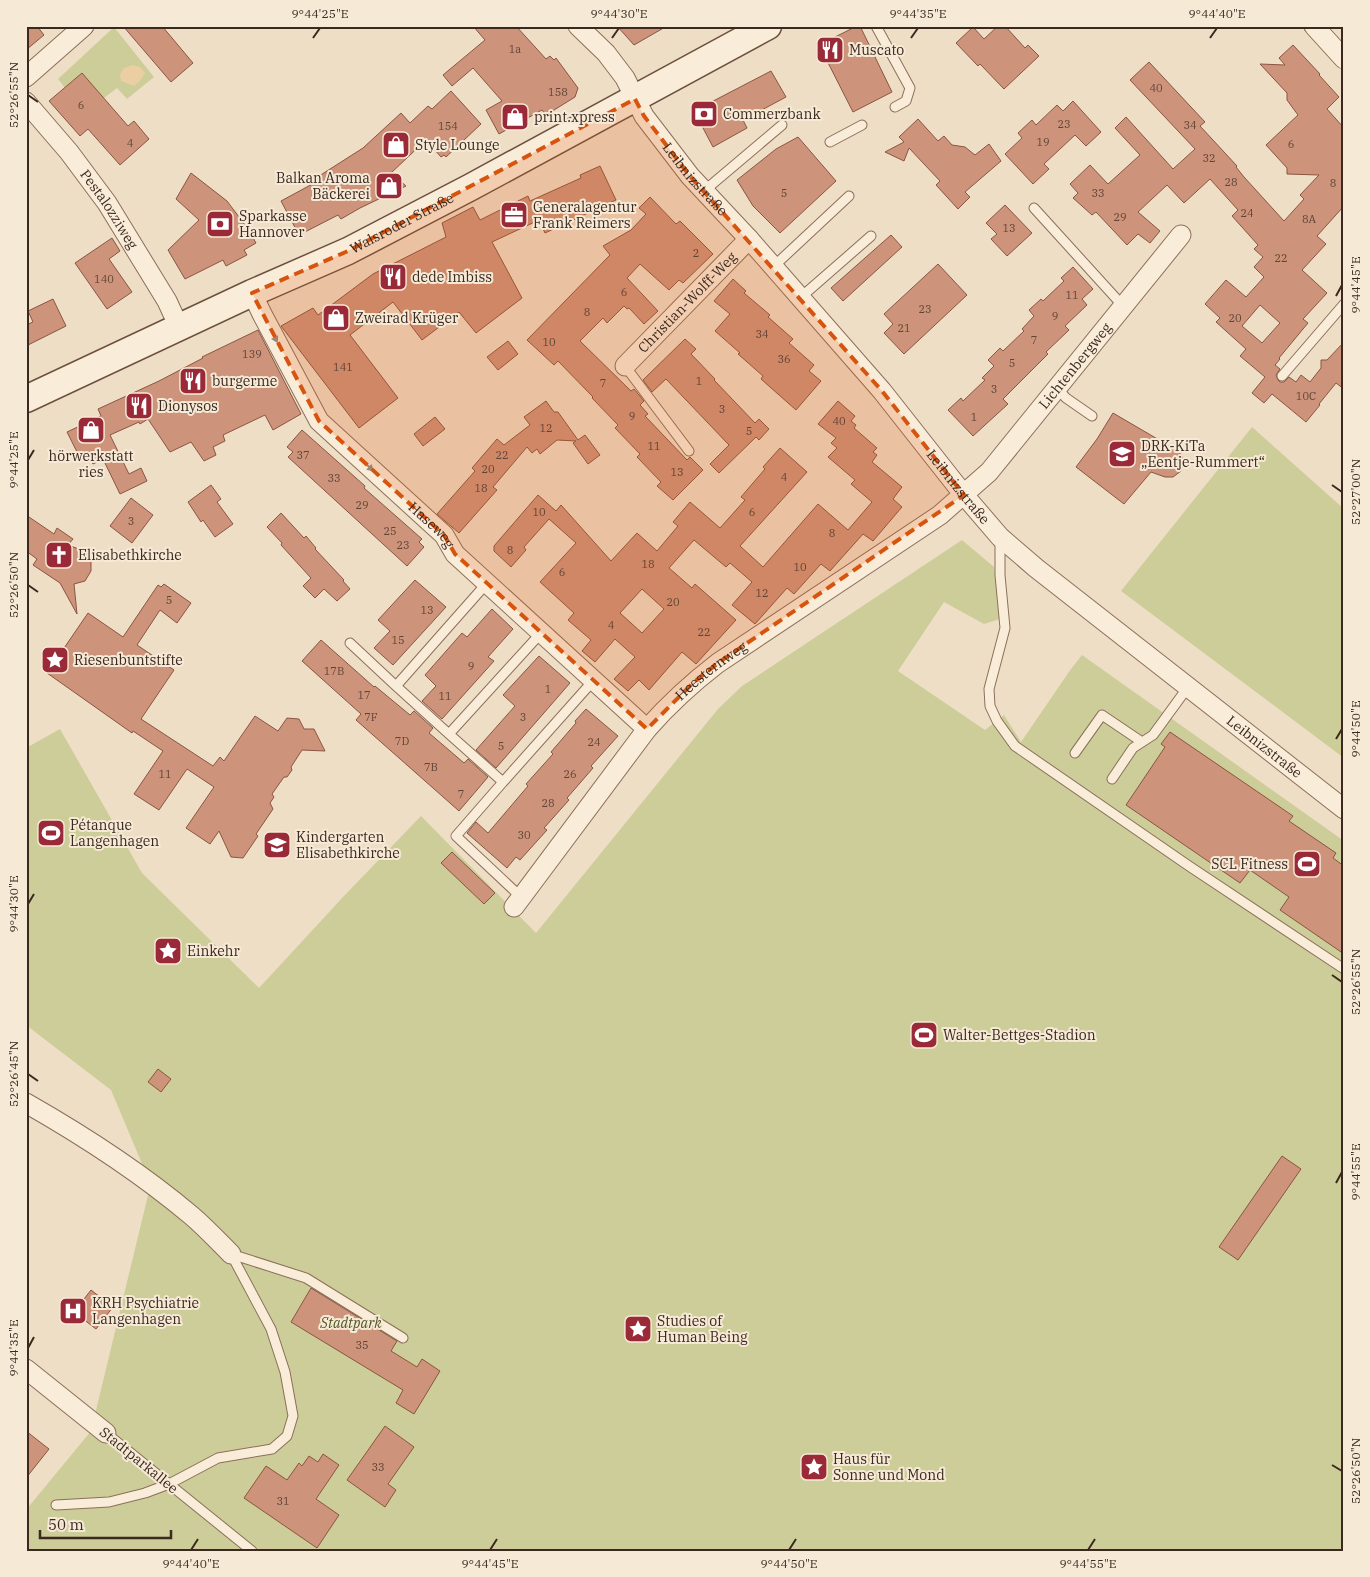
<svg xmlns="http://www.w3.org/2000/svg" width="1370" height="1577" font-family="'IBM Plex Serif',serif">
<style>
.green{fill:#cdcd99}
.sand{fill:#ebcfa3}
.building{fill:#cd947b;stroke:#8a5541;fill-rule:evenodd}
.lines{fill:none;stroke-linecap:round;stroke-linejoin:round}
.lane-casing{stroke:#8b6f5b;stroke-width:11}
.street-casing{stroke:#8b6f5b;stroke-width:21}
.secondary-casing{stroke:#6c503e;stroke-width:29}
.lane{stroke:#f9ecd9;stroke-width:9}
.street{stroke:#f9ecd9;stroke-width:19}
.secondary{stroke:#f9ecd9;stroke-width:26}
.oneway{fill:#9a8a7c}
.marked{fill:#d7540e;fill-opacity:0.2;stroke:#d7540e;stroke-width:4;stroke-dasharray:10 6;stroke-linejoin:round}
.ticks{fill:none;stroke:#3b291f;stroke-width:2}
.labels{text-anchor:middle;stroke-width:4;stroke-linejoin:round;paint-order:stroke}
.number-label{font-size:11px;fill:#604436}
.poi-label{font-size:14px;fill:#3b291f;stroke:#f6e9d6;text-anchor:start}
.street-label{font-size:14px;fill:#3b291f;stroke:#f6e9d6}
.park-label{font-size:14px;font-style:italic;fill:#515725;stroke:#f6e9d6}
.neatline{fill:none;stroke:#3b291f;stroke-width:2}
.ticks-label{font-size:12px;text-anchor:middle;fill:#3b291f}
</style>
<rect width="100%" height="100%" fill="#efdec6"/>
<path class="green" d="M114,27L154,77L127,99L117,88L104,98L82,73L65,88L58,79Z
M1252,427L1344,509V758L1121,591Z
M962,540L994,567L1000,619L984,624L944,602L898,671L985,730L1004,715L1021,742L1071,669L1082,655L1344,841V1551H26V1510L91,1431L149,1191L151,1185L111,1090L26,1025V748L60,729L142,873L259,988L343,897L421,816L536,933L718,709L742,686Z"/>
<path class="sand" d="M133,65L140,67L145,73L140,81L134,86L121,81L120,75L124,68Z"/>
<path class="building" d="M26,26H37L44,35L26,50Z
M123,26H162L193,63L171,82Z
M473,26H516L546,59L550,56L554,60L556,58L578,88L575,97L546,115L542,110L499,134L486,110L502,101L473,68L452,86L443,75L485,40Z
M617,26H667L634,45Z
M857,26H860L892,92L853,112L819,45Z
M998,26H1005L1025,48L1028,45L1039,56L1004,89L980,64L978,66L956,43L973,27L984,39Z
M1293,45L1320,74L1319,75L1339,97L1327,109L1344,128V206L1317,236L1326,244L1302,270L1327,293L1303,319L1308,323L1279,358L1280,359L1275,365L1280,369L1276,375L1278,380L1280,382H1284L1289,377L1296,382L1301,375L1310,382L1321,368V360H1327L1344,342V389L1336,383L1319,404L1320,405L1306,422L1272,394L1264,403L1252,393L1265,377L1240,356L1246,349L1216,322L1220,318L1205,304L1226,280L1246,297L1264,277L1254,267L1263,257L1254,249L1258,245L1232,216L1238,210L1210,179L1184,203L1167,185L1138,212L1160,231L1150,243L1138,234L1127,245L1096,212L1092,215L1073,198L1078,193L1070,184L1090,165L1108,184L1140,155L1115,128L1126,117L1173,169L1195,149L1130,80L1149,62L1205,122L1200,126L1237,166L1236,167L1244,177L1284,221L1304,199L1300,195L1319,175L1287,174V168L1266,145L1298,115L1287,100V93L1260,64L1285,65L1279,58ZM1260,305L1280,323L1262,343L1242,326Z
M771,71L786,97L743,120L747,128L713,147L694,111Z
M82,73L128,126L134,121L149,139L120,165L88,129L80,136L49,101Z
M451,91L481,124L446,157L444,155L441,157L426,140L391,173L406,186L360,208L341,219L338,215L299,235L281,201L318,181L316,178L363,148L401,113L410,123L428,106L432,109Z
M1073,101L1101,132L1086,146L1075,135L1044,164L1049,169L1033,184L1005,154L1022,138L1018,133L1032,120L1036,125L1057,105L1063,111Z
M918,119L938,141L944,136L952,145L965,147L975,155L989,144L1001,161L965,192L970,197L958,209L936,185L940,181L909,148L904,161L885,152L904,142L899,137Z
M798,137L836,181L780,233L753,206L737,180L776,149Z
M600,166L616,200L545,233L539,220L492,242L522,298L476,333L459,312L422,340L393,302L350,335L398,398L359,428L281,326L313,308L318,315L373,274L446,237L442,223L473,207L480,220L528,196L530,201L581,178L580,175Z
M191,173L227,201L248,229L256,243L244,250L247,255L226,266L223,260L185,279L168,250L199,220L176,199Z
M650,197L676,224L680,221L713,254L683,283L679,280L669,290L640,264L627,278L658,311L644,324L629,308L627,309L624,306L607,323L603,318L580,341L631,391L634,389L644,401L640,405L648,414L645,416L687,460L690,457L703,470L673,500L657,486L661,482L637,457L640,454L615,428L618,425L592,398L593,397L558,361L554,365L527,340L610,255L603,246L631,230L646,214L639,208Z
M1005,205L1032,233L1007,256L991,239L997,234L986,223Z
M891,235L902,247L843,301L831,288Z
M112,238L120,251L109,259L132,292L107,309L75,263Z
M938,264L967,295L904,354L884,333L893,324L884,314Z
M1073,267L1093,289L1082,299L1087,305L1065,326L1069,330L1046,352L1048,354L1003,399L1008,404L973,436L948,410L961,398L963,401L985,380L982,378L994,366L988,360L1000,348L1003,351L1024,331L1022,329L1034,316L1029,310L1041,299L1043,301L1064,281L1061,278Z
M733,279L746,291L744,293L770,315L768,317L793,339L789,343L814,365L809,371L821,381L796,410L761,379L763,376L738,354L740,353L715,331L730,314L714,301Z
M53,299L66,326L26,346V325L33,322L28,311Z
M258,330L301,414L273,430L265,415L223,435L225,441L213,447L216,455L204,461L191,442L170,452L148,419L140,424L139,422L110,435L129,474L141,468L147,481L120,494L103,459L93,464L88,455L80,458L67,432L101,416L98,409L159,381L203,358L202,357Z
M685,339L696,349L691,354L715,379L714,380L755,423L759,419L769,429L759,440L756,437L719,473L710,464L729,445L666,379L652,392L643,380Z
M508,341L518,354L498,370L487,357Z
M546,401L554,412H558L578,440L585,435L600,455L588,464L573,443L576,441L557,440L540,454L537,449L532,453L527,447L493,487L497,490L459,533L437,514L475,471L472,468L497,439L504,445L530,425L524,417Z
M838,401L855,416L851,421L856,425L854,428L877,448L873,452L877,455L872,462L902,487L893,499L902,507L873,541L863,534L830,571L821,564L794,594L787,588L755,624L732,605L752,582L730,563L726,567L694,540L669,568L692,588L695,584L736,620L696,664L682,652L649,690L639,680L628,691L614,679L635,657L615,639L595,662L582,651L591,640L568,620L574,613L540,582L576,543L549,519L524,547L526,550L511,567L494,551V546L538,495L556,511L561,505L611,561L637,533L657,551L678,526L673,522L690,502L720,528L745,500L741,497L765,469L763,467L780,448L807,472L740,546L763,567L818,504L848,530L872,502L851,484L855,480L828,457L837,448L831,443L836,438L818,424ZM642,589L664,609L642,633L620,613Z
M1113,413L1178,451L1182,456L1184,461L1181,471L1173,477H1165L1151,472L1124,504L1076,467L1097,439Z
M435,417L445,429L423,446L414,434Z
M302,430L365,486L364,488L422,539L419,542L424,547L407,566L288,457L293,452L287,447Z
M211,485L221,499L217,502L233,524L215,537L203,520L201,522L188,502Z
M131,498L153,515L132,543L110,526Z
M281,513L304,538L306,536L316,548L315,549L344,580L343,581L350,589L337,601L324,589L315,598L303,586L311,578L281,545L282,543L267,527Z
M26,515L54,534L57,528L73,539L68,545L84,551L91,560V571L85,581L74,584L77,614L60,583L33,565L37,559L26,551Z
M415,580L446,607L393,665L374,648L390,631L378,620Z
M164,584L191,603L177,623L160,610L137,645L174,670L141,719L213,766L220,757L224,761L255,716L278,731L287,718L299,719L304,729H314L325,751L302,750L291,767L292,770L287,777H284L272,794L274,797L270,803L273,809L256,834L258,836L243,858L231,857L219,831L210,844L186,828L214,787L187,769L159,810L134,794L163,751L133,731L132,733L47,673L88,613L123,637L158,585L161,587Z
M492,609L513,629L488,657L494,661L442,719L422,701L436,686L425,675L462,633L467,637Z
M321,640L374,687L375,686L410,715L414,711L433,728L429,733L464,763L468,759L488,777L459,811L356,720L361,714L302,661Z
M539,656L570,683L496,768L476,750L515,706L503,695Z
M586,709L618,736L591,766L593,768L567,798L569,800L544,828L547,830L520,860L516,857L507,868L467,833L476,822L488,833L528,786L526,784L553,754L551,752L576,723L575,721Z
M1170,732L1293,816L1289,821L1336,853L1333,858L1344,866V954L1280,910L1289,897L1250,870L1240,883L1126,805L1165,747L1161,744Z
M452,852L495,893L484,904L441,863Z
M158,1069L171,1079L161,1092L148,1082Z
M1282,1156L1301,1169L1238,1260L1219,1247Z
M311,1288L397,1341L391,1351L417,1367L422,1359L440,1371L414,1414L396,1403L403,1390L291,1322Z
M91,1290L113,1307L96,1329L74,1312Z
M385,1426L414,1447L388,1484L396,1490L385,1507L347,1480Z
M26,1431L49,1449L26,1478Z
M323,1454L339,1465L316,1499L339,1515L317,1548L244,1498L266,1466L287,1480L299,1463L302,1466L309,1456L318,1462Z"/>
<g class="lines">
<defs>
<path id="lane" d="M876,26L910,88L906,101L895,107
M830,142L862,125
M704,191L782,125
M1034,208L1123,306
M773,267L849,196
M800,298L871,236
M625,366L689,451
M1282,376L1344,304
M1057,388L1066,398L1092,416
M1000,538V575L1005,628L989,689L990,706L997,721L1015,746L1189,866L1344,969
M487,583L396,686L449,734L541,633
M350,643L396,686
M449,734L503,782L593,681
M1075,753L1102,715L1142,742
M1112,779L1133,748L1153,735L1188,687
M503,782L456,836L521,897
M231,1254L306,1278L403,1338
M106,1433L252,1551
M56,1505L109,1502L145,1493L169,1484L218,1458L272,1449L287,1436L293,1416L285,1372L271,1329L231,1254"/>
<g id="street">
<path id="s1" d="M578,26L606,53L625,78L644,116L690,176L749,239L882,391L964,495L1000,537L1036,568L1344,809"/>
<path d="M1314,26L1344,59"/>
<path d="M26,77L84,26"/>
<path id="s2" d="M26,102L69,152L107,203L167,301L179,327"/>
<path id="s3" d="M252,293L262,314L319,421L444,535L455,554L647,729"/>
<path id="s4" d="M625,366L749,239"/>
<path id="s5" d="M514,907L647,729C669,704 692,683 718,663L940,515L989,472L1181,235"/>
<path d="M26,1103C84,1136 141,1173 192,1216C206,1228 218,1241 231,1254"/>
<path d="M26,1369L106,1433"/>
</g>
<g id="secondary">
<path id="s6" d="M26,399L252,293L348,251L471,187L768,26"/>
</g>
</defs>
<use href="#lane" class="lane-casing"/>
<use href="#street" class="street-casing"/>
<use href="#secondary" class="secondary-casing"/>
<use href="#lane" class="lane"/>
<use href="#street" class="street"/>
<use href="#secondary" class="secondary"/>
</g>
<defs><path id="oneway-solid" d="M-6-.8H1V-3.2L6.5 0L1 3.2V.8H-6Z" transform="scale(1.25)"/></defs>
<g class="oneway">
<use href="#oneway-solid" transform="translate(274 336) rotate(62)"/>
<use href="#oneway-solid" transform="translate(368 466) rotate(43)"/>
</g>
<path class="marked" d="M635,99L644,116L690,176L882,391L964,495L718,663L693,683L647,729L455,554L444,535L319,421L252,293L348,251Z"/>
<path class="ticks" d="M313,38L320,28M612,38L619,28M911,38L918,28M1210,38L1217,28M28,95L38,102M1336,296L1342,285M28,460L34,450M1332,485L1342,492M28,585L38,592M1336,739L1342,729M28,904L34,894M1332,975L1342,982M28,1074L38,1081M1336,1183L1342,1172M28,1348L34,1337M1332,1465L1342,1471M191,1550L198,1539M490,1550L497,1539M789,1550L796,1539M1088,1550L1095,1539"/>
<defs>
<symbol id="restaurant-square" viewBox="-11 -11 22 22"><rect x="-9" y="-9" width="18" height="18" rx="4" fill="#9a2a38" stroke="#f6e9d6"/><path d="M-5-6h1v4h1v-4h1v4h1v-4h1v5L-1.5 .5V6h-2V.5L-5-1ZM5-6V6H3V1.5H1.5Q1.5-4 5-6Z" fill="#fff"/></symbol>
<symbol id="bank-square" viewBox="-11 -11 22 22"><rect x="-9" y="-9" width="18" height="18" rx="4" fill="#9a2a38" stroke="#f6e9d6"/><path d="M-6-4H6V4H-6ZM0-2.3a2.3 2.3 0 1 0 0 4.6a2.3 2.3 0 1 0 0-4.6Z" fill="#fff"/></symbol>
<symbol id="shop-square" viewBox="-11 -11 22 22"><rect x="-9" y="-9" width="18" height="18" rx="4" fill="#9a2a38" stroke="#f6e9d6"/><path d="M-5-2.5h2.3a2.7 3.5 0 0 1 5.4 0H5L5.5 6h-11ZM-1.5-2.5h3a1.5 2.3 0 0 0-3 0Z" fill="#fff"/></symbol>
<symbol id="office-square" viewBox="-11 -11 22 22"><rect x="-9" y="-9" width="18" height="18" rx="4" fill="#9a2a38" stroke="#f6e9d6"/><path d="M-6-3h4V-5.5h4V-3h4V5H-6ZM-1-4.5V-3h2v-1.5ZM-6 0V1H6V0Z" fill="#fff"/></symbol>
<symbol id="school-square" viewBox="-11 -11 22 22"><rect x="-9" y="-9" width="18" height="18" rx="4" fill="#9a2a38" stroke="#f6e9d6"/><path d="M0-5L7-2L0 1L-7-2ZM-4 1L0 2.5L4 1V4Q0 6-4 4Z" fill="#fff"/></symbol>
<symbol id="church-square" viewBox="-11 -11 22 22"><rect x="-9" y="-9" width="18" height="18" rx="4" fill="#9a2a38" stroke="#f6e9d6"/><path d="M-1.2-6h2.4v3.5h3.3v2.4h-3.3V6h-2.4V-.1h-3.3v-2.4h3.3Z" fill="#fff"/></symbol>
<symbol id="sight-square" viewBox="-11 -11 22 22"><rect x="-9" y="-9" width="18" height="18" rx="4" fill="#9a2a38" stroke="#f6e9d6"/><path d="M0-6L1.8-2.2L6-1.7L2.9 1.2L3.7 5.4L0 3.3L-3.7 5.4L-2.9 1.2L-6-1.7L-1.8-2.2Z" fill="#fff"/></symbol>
<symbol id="stadium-square" viewBox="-11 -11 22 22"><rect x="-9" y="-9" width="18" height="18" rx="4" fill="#9a2a38" stroke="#f6e9d6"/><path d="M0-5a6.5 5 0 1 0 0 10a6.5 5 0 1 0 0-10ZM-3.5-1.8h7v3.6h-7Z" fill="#fff"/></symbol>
<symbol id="hospital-square" viewBox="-11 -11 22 22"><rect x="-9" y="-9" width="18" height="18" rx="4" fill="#9a2a38" stroke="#f6e9d6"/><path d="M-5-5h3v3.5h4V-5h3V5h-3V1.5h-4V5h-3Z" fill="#fff"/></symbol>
</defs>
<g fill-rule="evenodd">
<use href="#restaurant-square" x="814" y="34" width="32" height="32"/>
<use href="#bank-square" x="688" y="98" width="32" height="32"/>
<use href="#shop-square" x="499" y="101" width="32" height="32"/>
<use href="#shop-square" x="380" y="129" width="32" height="32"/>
<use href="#shop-square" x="373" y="170" width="32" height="32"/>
<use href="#office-square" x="498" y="199" width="32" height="32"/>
<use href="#bank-square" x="204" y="208" width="32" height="32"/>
<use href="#restaurant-square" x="377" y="261" width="32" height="32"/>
<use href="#shop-square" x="320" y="302" width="32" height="32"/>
<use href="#restaurant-square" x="177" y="365" width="32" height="32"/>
<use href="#restaurant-square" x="123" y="390" width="32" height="32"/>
<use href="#shop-square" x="75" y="414" width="32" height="32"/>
<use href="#school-square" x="1106" y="438" width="32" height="32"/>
<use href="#church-square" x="43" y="539" width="32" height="32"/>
<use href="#sight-square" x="39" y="644" width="32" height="32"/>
<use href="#stadium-square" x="35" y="817" width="32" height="32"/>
<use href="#school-square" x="261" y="829" width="32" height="32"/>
<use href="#stadium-square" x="1291" y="848" width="32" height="32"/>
<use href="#sight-square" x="152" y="935" width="32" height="32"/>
<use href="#stadium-square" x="908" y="1019" width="32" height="32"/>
<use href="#hospital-square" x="57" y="1295" width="32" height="32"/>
<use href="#sight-square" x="622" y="1313" width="32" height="32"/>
<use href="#sight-square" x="798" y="1451" width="32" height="32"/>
</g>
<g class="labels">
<g class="number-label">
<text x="515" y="53">1a</text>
<text x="1156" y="92">40</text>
<text x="558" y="96">158</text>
<text x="81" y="109">6</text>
<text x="1064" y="128">23</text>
<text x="1190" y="129">34</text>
<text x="448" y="130">154</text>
<text x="1043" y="146">19</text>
<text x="130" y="147">4</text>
<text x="1291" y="148">6</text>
<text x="1209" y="162">32</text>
<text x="1231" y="186">28</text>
<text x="1333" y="187">8</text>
<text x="784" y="197">5</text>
<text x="1098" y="197">33</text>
<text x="1247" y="217">24</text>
<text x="1120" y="221">29</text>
<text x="1309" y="223">8A</text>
<text x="1009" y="232">13</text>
<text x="696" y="257">2</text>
<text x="1281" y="262">22</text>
<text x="104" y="283">140</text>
<text x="624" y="296">6</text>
<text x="1072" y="299">11</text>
<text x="925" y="313">23</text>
<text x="587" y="316">8</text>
<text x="1055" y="320">9</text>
<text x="1235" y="322">20</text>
<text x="904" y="332">21</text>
<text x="762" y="338">34</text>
<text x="1034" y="344">7</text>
<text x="549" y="346">10</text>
<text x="252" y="358">139</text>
<text x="784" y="363">36</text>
<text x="1012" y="367">5</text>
<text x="343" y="371">141</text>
<text x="699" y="385">1</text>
<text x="603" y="387">7</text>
<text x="994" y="393">3</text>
<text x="1306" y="400">10C</text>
<text x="722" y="413">3</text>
<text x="632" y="420">9</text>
<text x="974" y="421">1</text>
<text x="839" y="425">40</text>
<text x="546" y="432">12</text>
<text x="749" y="435">5</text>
<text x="654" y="450">11</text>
<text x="303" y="459">37</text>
<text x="502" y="459">22</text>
<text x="488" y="473">20</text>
<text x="677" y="476">13</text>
<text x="784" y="481">4</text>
<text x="334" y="482">33</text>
<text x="481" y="492">18</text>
<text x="362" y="509">29</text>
<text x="539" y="516">10</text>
<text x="752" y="516">6</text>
<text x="131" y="525">3</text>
<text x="390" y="535">25</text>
<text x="832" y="537">8</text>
<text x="403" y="549">23</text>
<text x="510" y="554">8</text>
<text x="648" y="568">18</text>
<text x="800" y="571">10</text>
<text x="562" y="576">6</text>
<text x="762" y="597">12</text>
<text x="169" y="604">5</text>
<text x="673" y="606">20</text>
<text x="427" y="614">13</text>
<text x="611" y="629">4</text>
<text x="704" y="636">22</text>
<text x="398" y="644">15</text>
<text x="471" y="670">9</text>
<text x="334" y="675">17B</text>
<text x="548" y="693">1</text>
<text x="364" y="699">17</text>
<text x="445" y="700">11</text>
<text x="371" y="721">7F</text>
<text x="523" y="721">3</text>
<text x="402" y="745">7D</text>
<text x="594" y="746">24</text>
<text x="501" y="750">5</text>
<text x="431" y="771">7B</text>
<text x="165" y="778">11</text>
<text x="570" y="778">26</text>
<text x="461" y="798">7</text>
<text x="548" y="807">28</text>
<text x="524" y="839">30</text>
<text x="362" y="1349">35</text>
<text x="378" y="1471">33</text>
<text x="283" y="1505">31</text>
</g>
<g class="poi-label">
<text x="849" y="55">Muscato</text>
<text x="723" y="119">Commerzbank</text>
<text x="534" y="122">print.xpress</text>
<text x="415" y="150">Style Lounge</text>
<text x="370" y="183" text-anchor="end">Balkan Aroma<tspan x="370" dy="16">Bäckerei</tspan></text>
<text x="533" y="212">Generalagentur<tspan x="533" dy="16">Frank Reimers</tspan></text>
<text x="239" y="221">Sparkasse<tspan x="239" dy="16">Hannover</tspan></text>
<text x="412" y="282">dede Imbiss</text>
<text x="355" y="323">Zweirad Krüger</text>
<text x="212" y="386">burgerme</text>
<text x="158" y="411">Dionysos</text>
<text x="1141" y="451">DRK-KiTa<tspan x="1141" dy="16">„Eentje-Rummert“</tspan></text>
<text x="91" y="461" text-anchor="middle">hörwerkstatt<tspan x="91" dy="16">ries</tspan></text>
<text x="78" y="560">Elisabethkirche</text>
<text x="74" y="665">Riesenbuntstifte</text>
<text x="70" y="830">Pétanque<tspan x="70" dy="16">Langenhagen</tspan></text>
<text x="296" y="842">Kindergarten<tspan x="296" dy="16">Elisabethkirche</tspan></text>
<text x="1288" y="869" text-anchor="end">SCL Fitness</text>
<text x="187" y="956">Einkehr</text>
<text x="943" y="1040">Walter-Bettges-Stadion</text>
<text x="92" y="1308">KRH Psychiatrie<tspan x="92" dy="16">Langenhagen</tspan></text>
<text x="657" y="1326">Studies of<tspan x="657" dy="16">Human Being</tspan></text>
<text x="833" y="1464">Haus für<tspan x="833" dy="16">Sonne und Mond</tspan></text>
</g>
<g class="street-label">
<text dy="5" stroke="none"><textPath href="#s1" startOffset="194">Leibnizstraße</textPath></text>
<text dy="5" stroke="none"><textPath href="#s2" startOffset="136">Pestalozziweg</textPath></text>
<text dy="5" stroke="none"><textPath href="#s6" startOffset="415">Walsroder Straße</textPath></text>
<text dy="5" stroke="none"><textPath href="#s4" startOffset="89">Christian-Wolff-Weg</textPath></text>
<text dy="5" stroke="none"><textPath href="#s5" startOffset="788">Lichtenbergweg</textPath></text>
<text dy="5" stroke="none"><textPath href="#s1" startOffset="599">Leibnizstraße</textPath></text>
<text dy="5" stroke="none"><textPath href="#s3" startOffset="298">Haseweg</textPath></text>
<text dy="5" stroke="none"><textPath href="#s5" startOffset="309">Heesternweg</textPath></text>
<text dy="5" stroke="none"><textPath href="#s1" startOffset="1002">Leibnizstraße</textPath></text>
<text transform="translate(139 1460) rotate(39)" y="5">Stadtparkallee</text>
</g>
<g class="park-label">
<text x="351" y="1328">Stadtpark</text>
</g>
</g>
<rect width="1370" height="1577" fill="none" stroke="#f6e9d6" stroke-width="55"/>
<path d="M40 1530v8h131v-8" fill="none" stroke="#3b291f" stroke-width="2.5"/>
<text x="48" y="1530" font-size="15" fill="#3b291f" stroke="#f6e9d6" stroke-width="4" paint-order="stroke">50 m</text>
<rect x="28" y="28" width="1314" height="1522" class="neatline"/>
<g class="ticks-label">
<text x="320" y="18">9°44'25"E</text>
<text x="619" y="18">9°44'30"E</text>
<text x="918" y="18">9°44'35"E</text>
<text x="1217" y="18">9°44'40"E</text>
<text transform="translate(14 95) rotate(-90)" y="4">52°26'55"N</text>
<text transform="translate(1356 285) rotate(-90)" y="4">9°44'45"E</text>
<text transform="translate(14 460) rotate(-90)" y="4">9°44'25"E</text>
<text transform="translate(1356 492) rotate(-90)" y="4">52°27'00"N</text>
<text transform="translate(14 585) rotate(-90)" y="4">52°26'50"N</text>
<text transform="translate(1356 729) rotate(-90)" y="4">9°44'50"E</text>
<text transform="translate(14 904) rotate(-90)" y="4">9°44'30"E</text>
<text transform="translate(1356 982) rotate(-90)" y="4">52°26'55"N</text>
<text transform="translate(14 1074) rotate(-90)" y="4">52°26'45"N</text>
<text transform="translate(1356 1172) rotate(-90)" y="4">9°44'55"E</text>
<text transform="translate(14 1348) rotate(-90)" y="4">9°44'35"E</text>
<text transform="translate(1356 1471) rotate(-90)" y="4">52°26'50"N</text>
<text x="191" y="1568">9°44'40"E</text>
<text x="490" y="1568">9°44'45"E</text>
<text x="789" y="1568">9°44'50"E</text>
<text x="1088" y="1568">9°44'55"E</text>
</g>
</svg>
